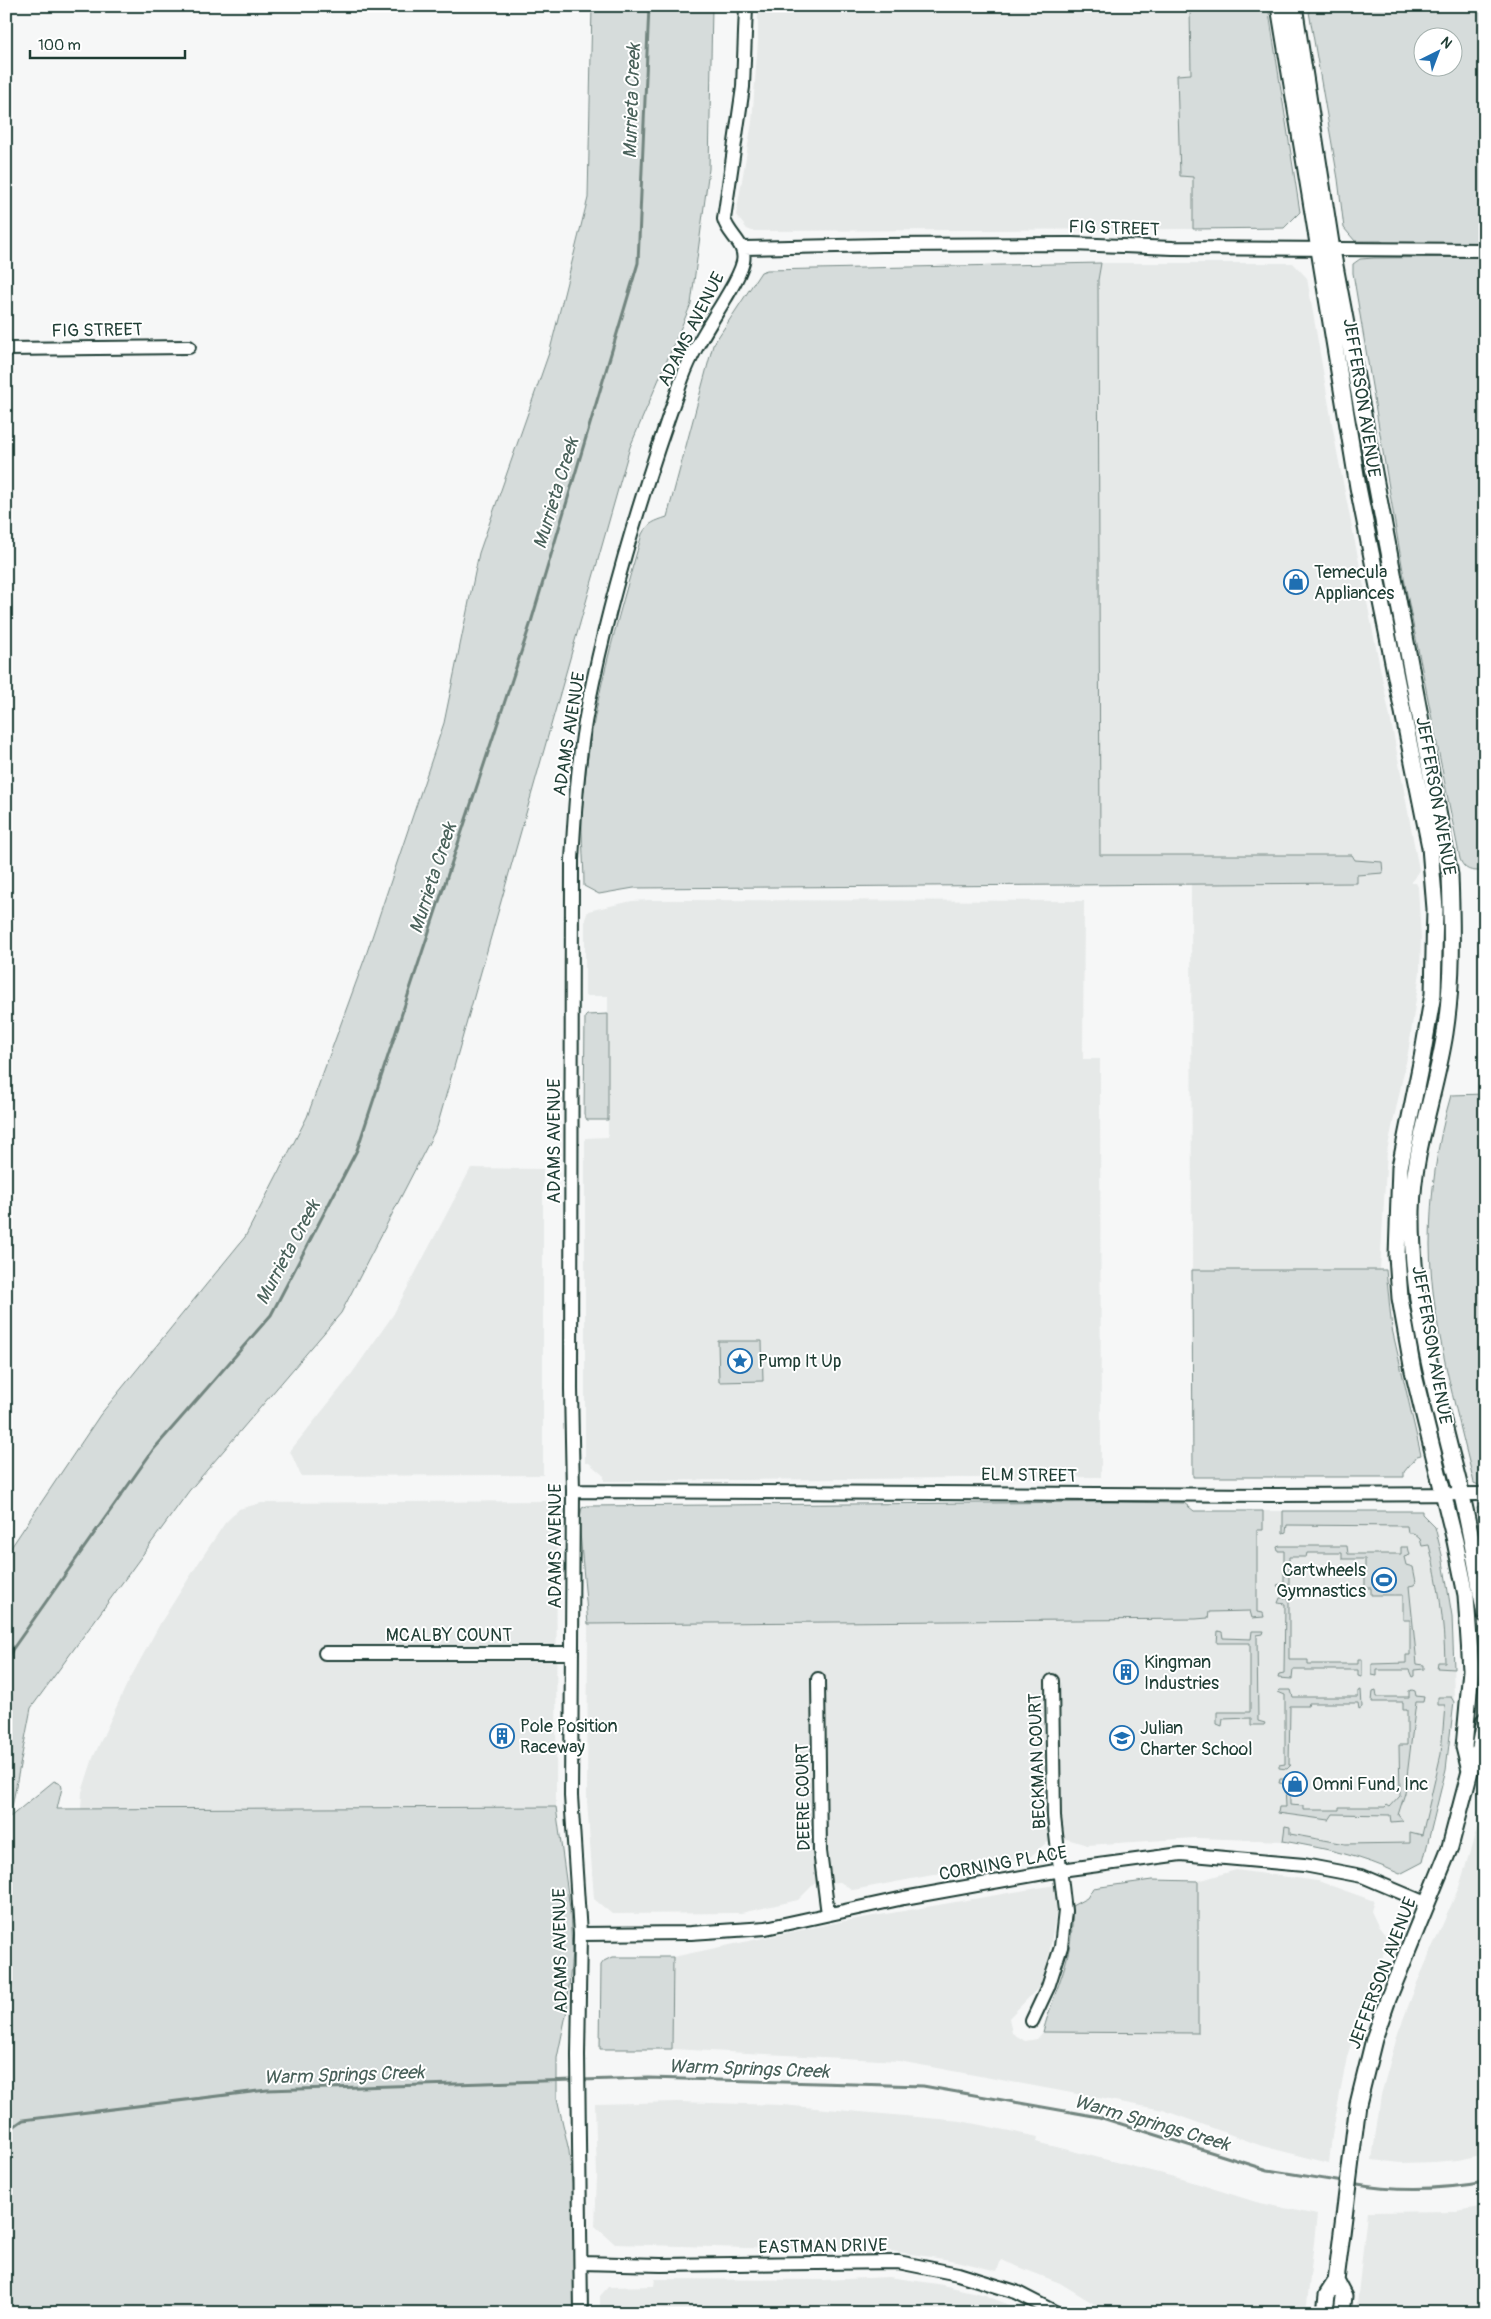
<svg xmlns="http://www.w3.org/2000/svg" width="1491" height="2319" font-family="Pangolin,sans-serif">
<style>
.built{fill:#e6e9e8}
.green{fill:#d6dcdb;stroke:#7a8c88;fill-rule:evenodd}
.lines{fill:none;stroke-linecap:round;stroke-linejoin:round}
.stream{stroke:#72857f;stroke-width:3}
.minor-casing{stroke:#1f3d34;stroke-width:16}
.major-casing{stroke:#1f3d34;stroke-width:19}
.minor{stroke:#fff;stroke-width:12}
.major{stroke:#fff;stroke-width:15}
.labels{text-anchor:middle;stroke-width:4;stroke-linejoin:round;paint-order:stroke}
.street-label{font-size:18px;fill:#1f3d34;stroke:#fff}
.poi-label{font-size:18px;fill:#1f3d34;stroke:#fff;text-anchor:start}
.water-label{font-size:19px;font-style:italic;fill:#49615a;stroke:#fff}
</style>
<rect width="100%" height="100%" fill="#f6f7f7"/>
<filter id="ink" filterUnits="userSpaceOnUse"><feTurbulence type="fractalNoise" baseFrequency=".02" numOctaves="2"/><feDisplacementMap in="SourceGraphic" scale="10" xChannelSelector="R" yChannelSelector="G"/><feConvolveMatrix kernelMatrix="1 2 1 2 8 2 1 2 1" color-interpolation-filters="sRGB"/></filter>
<g filter="url(#ink)">
<path class="built" d="M758,6H1190L1191,74L1177,75L1181,176H1193V229L752,231L747,229L736,215L752,122L758,40Z
M1101,263H1293L1307,278L1337,452L1394,737L1419,870L1411,883H1416L1418,887L1421,938L1420,972L1408,1053L1387,1151L1380,1270H1192L1191,884L1356,883V875L1359,874L1354,857L1352,855H1100L1098,280Z
M649,900L1084,901L1083,1059H1100L1101,1477L604,1481V1476L589,1463H585V1138L608,1137V996H585V919L588,911L632,901Z
M471,1168L543,1169V1475L301,1476L290,1451L348,1379L393,1315Z
M557,1501L556,1807L81,1810L82,1792L93,1758L126,1686L161,1622L201,1559L225,1523L239,1509L261,1503Z
M1194,1511H1422V1514L1435,1527L1452,1616L1454,1702L1446,1769L1423,1862L1400,1874L1375,1862L1316,1846L1283,1841L1195,1838L1087,1845L1067,1839L1046,1843L1030,1857L853,1890L840,1882L814,1884L798,1900L741,1913L612,1914L594,1899L587,1801L588,1624L1196,1619Z
M1485,1803V2154L1458,2160L1434,2162L1402,2163L1372,2160L1381,2095L1398,2033L1417,1983L1459,1887Z
M1236,1870L1318,1881L1374,1901L1371,1911L1378,1926L1387,1937L1391,1938L1365,1998L1347,2057L1332,2136L1329,2163L1262,2146L1163,2110L899,2061L672,2049L673,1957L839,1922L1055,1885L1056,1913L1049,1955L1040,1986L1009,2018L1012,2033L1025,2041L1037,2039L1043,2032H1197L1198,1881Z
M678,2102L782,2105L961,2121L1038,2137L1037,2142L1186,2180L1256,2202L1317,2215L1306,2313H1109L1060,2283L1001,2260L997,2271L957,2261L864,2247L813,2250L615,2244L595,2226L597,2177L595,2104Z
M1485,2206V2313H1356L1367,2212L1456,2211Z
M889,2277L938,2284L985,2295L1028,2313H600V2296L608,2287L654,2286L655,2279L823,2280Z"/>
<path class="green" d="M592,6H712L709,169L691,304L630,447L437,1127L341,1313L189,1491L31,1708L10,1817L54,1781L61,1784L62,1788L57,1809L556,1807L570,1909L572,1952L567,2010L557,2058V2098L569,2151L573,2189L575,2313H6V1555L100,1415L245,1237L307,1117L366,955L444,723L479,553L550,350L588,198Z
M1190,6H1268L1300,212L1284,228L1193,229V177L1180,176L1177,75L1191,74Z
M1308,6H1485V245L1390,246L1381,241H1355L1344,228L1338,179ZM1424,38H1454V68H1424Z
M1485,257V871C1473,871 1465,872 1460,859L1406,589L1353,273V264L1360,259L1374,258Z
M1101,263L1098,280L1100,855H1352L1355,860L1382,862L1383,873L1357,875V883L634,888L599,894L584,886C584,857 580,828 583,799C591,708 617,622 642,534C648,523 655,521 667,517L713,345L761,272L767,270Z
M608,1014V1120H587L584,1114L585,1017L587,1015Z
M1485,1094V1487H1483L1474,1483C1456,1405 1431,1325 1430,1245C1430,1194 1437,1143 1451,1095Z
M1192,1270H1386L1392,1329L1421,1455L1417,1456L1404,1472V1477H1193Z
M718,1341H762L763,1381L719,1382Z
M1110,1502L1184,1503L1194,1511H1263V1530H1257V1612L1263,1613L1264,1617L1252,1618L1250,1611L1209,1612L1208,1618L1196,1619L588,1624L579,1521L582,1508L587,1506Z
M1483,1502H1485V1546L1477,1508Z
M1283,1511H1422V1514L1435,1527L1442,1555L1452,1616L1454,1669L1437,1668L1438,1662H1445C1444,1622 1439,1583 1429,1545L1422,1546L1420,1539L1413,1533H1408L1407,1526L1287,1525L1286,1532L1283,1533Z
M1280,1546H1347L1348,1554H1401V1547H1408L1410,1555L1404,1557L1406,1565L1413,1567L1416,1582L1414,1585L1409,1586L1417,1664L1424,1665V1669L1414,1670V1676L1412,1677L1409,1670H1377V1676L1372,1675V1664L1406,1663V1655H1410V1620H1403V1595H1371V1588H1365V1559H1342V1553H1307L1306,1557H1289V1588H1279L1277,1585L1284,1583V1551H1278L1277,1547Z
M1280,1598H1289V1660H1308V1664H1358V1659H1362V1677L1358,1676V1670H1293L1292,1679L1278,1678L1279,1674L1284,1673L1285,1604L1278,1603Z
M1218,1631L1222,1632L1223,1638L1251,1639L1252,1631H1264L1263,1634L1257,1635L1258,1721L1265,1723L1264,1725H1251V1718L1223,1719L1222,1726L1217,1724V1712H1250V1643H1217Z
M1291,1690L1293,1697H1358V1691L1361,1690L1362,1707L1359,1709L1358,1703H1309L1308,1706H1290L1289,1765H1291L1287,1769L1279,1768V1765L1285,1764V1695L1278,1692L1280,1690Z
M1376,1690L1377,1697H1409V1691L1412,1690L1415,1691L1416,1696L1424,1697L1423,1702H1416L1405,1793L1398,1815L1403,1821L1391,1822L1390,1815L1333,1814L1329,1820L1278,1813L1279,1807H1286L1285,1784L1279,1783L1280,1779H1290V1805L1303,1806V1810H1339V1807H1385L1387,1805L1390,1807L1400,1796L1399,1745H1407V1710H1403V1702H1372L1373,1691Z
M1438,1697H1451L1454,1702L1446,1769L1423,1862L1400,1874C1363,1856 1323,1848 1283,1841L1285,1826L1290,1827V1834L1345,1844L1410,1843V1832L1422,1835L1441,1754L1445,1705H1438Z
M1152,1880L1198,1881V2033L1043,2032C1056,1984 1075,1957 1072,1906L1087,1898L1093,1888Z
M612,1957H673L672,2049H600L601,1965L604,1961Z"/>
<g class="lines">
<path class="stream" d="M6,1663L12,1650L153,1450L271,1315L357,1150L531,622L638,263L649,6
M581,2080L648,2078L923,2086L1099,2117L1268,2170L1343,2182
M6,2132L23,2120L267,2090L574,2080
M1351,2183C1396,2191 1441,2190 1485,2182"/>
<defs>
<path id="minor" d="M743,248L882,245L1072,244L1173,248L1485,250
M6,349L189,347
M573,1491L1274,1495L1485,1494
M325,1653H572
M818,1679L820,1851L828,1914
M580,1934L691,1933L766,1928L904,1898L1061,1870L1181,1854L1304,1865L1362,1876L1428,1904
M1032,2021L1048,1987L1061,1947L1065,1911L1054,1817L1052,1681
M581,2263L661,2265L898,2262L958,2274L1016,2292L1057,2313
M581,2313L578,2055L580,1934L571,1796L573,1491L571,1389L572,860C575,808 578,757 588,706C610,595 644,485 682,379C692,351 710,324 725,299C732,287 740,275 743,262C747,244 728,235 724,219L743,87L746,6"/>
<path id="major" d="M1279,6L1358,487L1430,847L1435,909L1433,994L1422,1058L1400,1167L1397,1256L1400,1298L1413,1371L1455,1541L1466,1595L1471,1670L1464,1747L1470,1771
M1294,6L1332,250L1450,875C1452,927 1453,981 1445,1033C1436,1092 1413,1150 1412,1211C1411,1308 1437,1398 1461,1492C1471,1532 1477,1573 1485,1614
M1336,2281L1344,2296L1342,2313
M1325,2313L1327,2295L1336,2281L1358,2104L1374,2039L1388,1999L1450,1847L1470,1771L1480,1748L1485,1720"/>
</defs>
<use href="#minor" class="minor-casing"/>
<use href="#major" class="major-casing"/>
<use href="#minor" class="minor"/>
<use href="#major" class="major"/>
</g>
</g>
<defs>
<symbol id="shop-ring" viewBox="-11 -11 22 22"><circle r="9.5" fill="#fff" stroke="#1f6fb2" stroke-width="1.5"/><path d="M-5-2.5h2.3a2.7 3.5 0 0 1 5.4 0H5L5.5 6h-11ZM-1.5-2.5h3a1.5 2.3 0 0 0-3 0Z" fill="#1f6fb2"/></symbol>
<symbol id="sight-ring" viewBox="-11 -11 22 22"><circle r="9.5" fill="#fff" stroke="#1f6fb2" stroke-width="1.5"/><path d="M0-6L1.8-2.2L6-1.7L2.9 1.2L3.7 5.4L0 3.3L-3.7 5.4L-2.9 1.2L-6-1.7L-1.8-2.2Z" fill="#1f6fb2"/></symbol>
<symbol id="stadium-ring" viewBox="-11 -11 22 22"><circle r="9.5" fill="#fff" stroke="#1f6fb2" stroke-width="1.5"/><path d="M0-5a6.5 5 0 1 0 0 10a6.5 5 0 1 0 0-10ZM-3.5-1.8h7v3.6h-7Z" fill="#1f6fb2"/></symbol>
<symbol id="building-ring" viewBox="-11 -11 22 22"><circle r="9.5" fill="#fff" stroke="#1f6fb2" stroke-width="1.5"/><path d="M-4-6H4V6H1V3H-1V6H-4ZM-2.5-4.3h1.7v1.8h-1.7ZM.8-4.3h1.7v1.8H.8ZM-2.5-1h1.7V.8h-1.7ZM.8-1h1.7V.8H.8Z" fill="#1f6fb2"/></symbol>
<symbol id="school-ring" viewBox="-11 -11 22 22"><circle r="9.5" fill="#fff" stroke="#1f6fb2" stroke-width="1.5"/><path d="M0-5L7-2L0 1L-7-2ZM-4 1L0 2.5L4 1V4Q0 6-4 4Z" fill="#1f6fb2"/></symbol>
</defs>
<g fill-rule="evenodd">
<use href="#shop-ring" x="1282" y="568" width="28" height="28"/>
<use href="#sight-ring" x="726" y="1347" width="28" height="28"/>
<use href="#stadium-ring" x="1370" y="1566" width="28" height="28"/>
<use href="#building-ring" x="1112" y="1658" width="28" height="28"/>
<use href="#building-ring" x="488" y="1722" width="28" height="28"/>
<use href="#school-ring" x="1108" y="1724" width="28" height="28"/>
<use href="#shop-ring" x="1281" y="1770" width="28" height="28"/>
</g>
<g class="labels">
<g class="street-label">
<text transform="translate(1114 228) rotate(2)" y="6">FIG STREET</text>
<text transform="translate(691 329) rotate(-63)" y="6">ADAMS AVENUE</text>
<text transform="translate(97 330) rotate(-1)" y="6">FIG STREET</text>
<text transform="translate(1362 398) rotate(81)" y="6">JEFFERSON AVENUE</text>
<text transform="translate(569 734) rotate(-81)" y="6">ADAMS AVENUE</text>
<text transform="translate(1436 796) rotate(80)" y="6">JEFFERSON AVENUE</text>
<text transform="translate(554 1141) rotate(-90)" y="6">ADAMS AVENUE</text>
<text transform="translate(1432 1345) rotate(80)" y="6">JEFFERSON AVENUE</text>
<text transform="translate(1029 1475) rotate(1)" y="6">ELM STREET</text>
<text transform="translate(555 1546) rotate(-90)" y="6">ADAMS AVENUE</text>
<text x="449" y="1641">MCALBY COUNT</text>
<text transform="translate(1037 1761) rotate(-92)" y="6">BECKMAN COURT</text>
<text transform="translate(803 1797) rotate(-91)" y="6">DEERE COURT</text>
<text transform="translate(1003 1863) rotate(-10)" y="6">CORNING PLACE</text>
<text transform="translate(560 1951) rotate(-91)" y="6">ADAMS AVENUE</text>
<text transform="translate(1382 1973) rotate(-69)" y="6">JEFFERSON AVENUE</text>
<text transform="translate(823 2246) rotate(-1)" y="6">EASTMAN DRIVE</text>
</g>
<g class="poi-label">
<text x="1314" y="578">Temecula<tspan x="1314" dy="21">Appliances</tspan></text>
<text x="758" y="1367">Pump It Up</text>
<text x="1366" y="1576" text-anchor="end">Cartwheels<tspan x="1366" dy="21">Gymnastics</tspan></text>
<text x="1144" y="1668">Kingman<tspan x="1144" dy="21">Industries</tspan></text>
<text x="520" y="1732">Pole Position<tspan x="520" dy="21">Raceway</tspan></text>
<text x="1140" y="1734">Julian<tspan x="1140" dy="21">Charter School</tspan></text>
<text x="1312" y="1790">Omni Fund, Inc</text>
</g>
<g class="water-label">
<text transform="translate(631 101) rotate(-88)" y="7">Murrieta Creek</text>
<text transform="translate(555 493) rotate(-73)" y="7">Murrieta Creek</text>
<text transform="translate(432 878) rotate(-72)" y="7">Murrieta Creek</text>
<text transform="translate(287 1252) rotate(-62)" y="7">Murrieta Creek</text>
<text transform="translate(749 2068) rotate(2)" y="7">Warm Springs Creek</text>
<text transform="translate(344 2074) rotate(-2)" y="7">Warm Springs Creek</text>
<text transform="translate(1152 2122) rotate(16)" y="7">Warm Springs Creek</text>
</g>
</g>
<rect width="1491" height="2319" fill="none" stroke="#fff" stroke-width="25"/>
<rect x="12" y="12" width="1466" height="2294" fill="none" stroke="#1f3d34" stroke-width="2" filter="url(#ink)"/>
<g transform="translate(1438 52) rotate(42)"><circle r="24" fill="#ffffff" stroke="#a5b1ae"/>
<path d="M0-4L9 19L0 12L-9 19Z" fill="#1f6fb2"/>
<text y="-8" font-size="14" font-weight="bold" text-anchor="middle" fill="#1f3d34">N</text>
</g>
<path d="M30 50v8h155v-8" fill="none" stroke="#1f3d34" stroke-width="2.5"/>
<text x="38" y="50" font-size="15" fill="#1f3d34" stroke="#ffffff" stroke-width="4" paint-order="stroke">100 m</text>
</svg>
